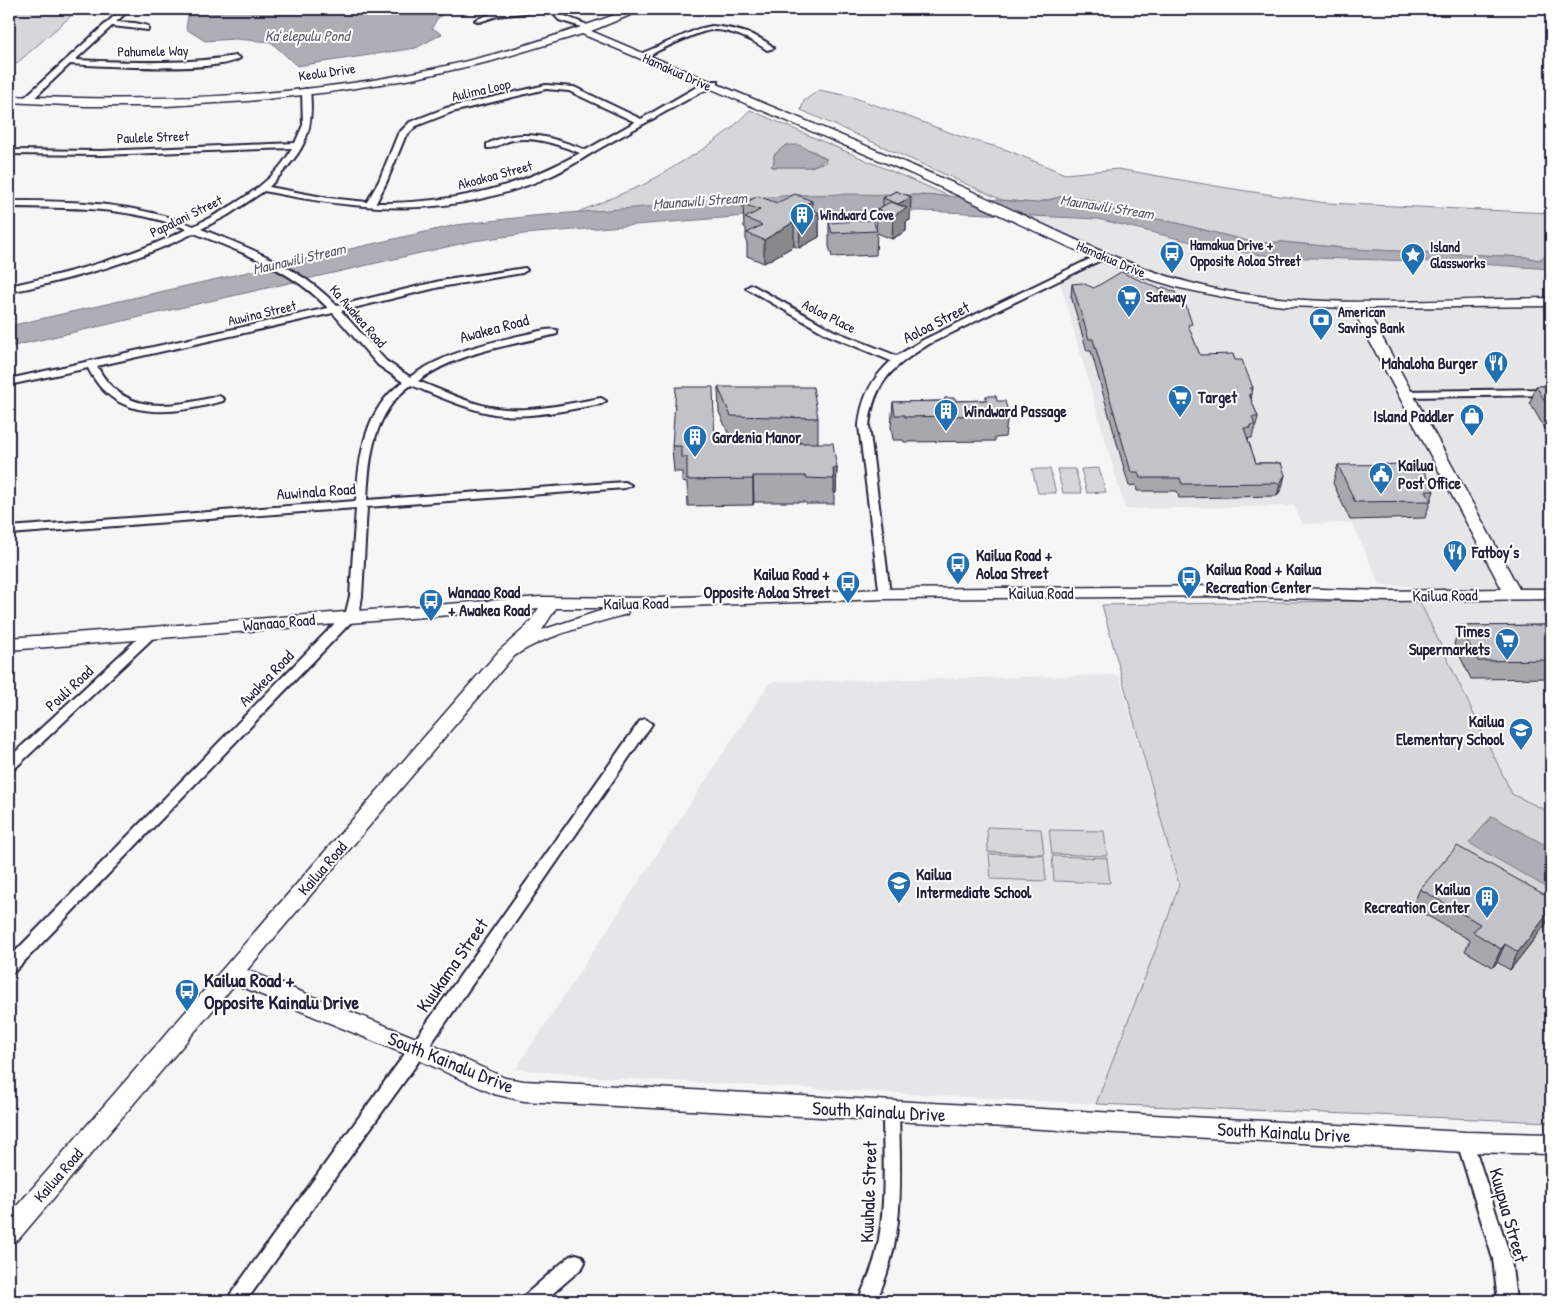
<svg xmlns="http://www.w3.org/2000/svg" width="1560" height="1310" font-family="'Patrick Hand',sans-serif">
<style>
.built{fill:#e6e6e9}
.green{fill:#d7d7db;stroke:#7c7c8b;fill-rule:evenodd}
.water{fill:#aeaeb7;stroke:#767685}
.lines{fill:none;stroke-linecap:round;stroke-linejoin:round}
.street-casing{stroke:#22223b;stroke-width:4}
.secondary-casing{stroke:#22223b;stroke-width:3}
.street{fill:#fff;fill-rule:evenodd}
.secondary{fill:#fff;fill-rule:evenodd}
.wall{fill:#a7a7ad;stroke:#22223b}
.shaded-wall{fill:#88888d;stroke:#22223b}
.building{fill:#c2c2c9;stroke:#22223b}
.labels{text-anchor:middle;stroke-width:4;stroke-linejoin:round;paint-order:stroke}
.far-street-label{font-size:14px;fill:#22223b;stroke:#fff}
.far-poi-label{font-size:14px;font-weight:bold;fill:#22223b;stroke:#fff;text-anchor:start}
.far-water-label{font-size:15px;font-style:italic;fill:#5a5a6d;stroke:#fff}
.street-label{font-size:16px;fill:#22223b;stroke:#fff}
.poi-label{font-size:16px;font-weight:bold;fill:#22223b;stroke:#fff;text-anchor:start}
.near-street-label{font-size:19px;fill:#22223b;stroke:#fff}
.near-poi-label{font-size:19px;font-weight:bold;fill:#22223b;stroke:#fff;text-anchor:start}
</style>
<rect width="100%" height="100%" fill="#f6f6f7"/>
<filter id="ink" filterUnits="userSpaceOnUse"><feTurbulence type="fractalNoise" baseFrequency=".02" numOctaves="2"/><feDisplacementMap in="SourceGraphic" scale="10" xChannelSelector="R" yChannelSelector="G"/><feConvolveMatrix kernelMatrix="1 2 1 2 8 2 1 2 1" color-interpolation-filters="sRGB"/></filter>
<g filter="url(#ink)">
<path class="built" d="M1022,215L1098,219L1224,250L1260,255L1453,262L1551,269V813L1512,794L1410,586L1380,585L1352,523L1302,524L1294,506L1125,509L1058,275L1099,250Z
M1119,675L1179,885L1166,923L1096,1104L597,1077L516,1069L770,682Z"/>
<path class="green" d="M9,9H79L9,70Z
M819,90L849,96L901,114L959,136L1007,150L1065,174L1118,169L1227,188L1326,203L1551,213V254L1538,260L1526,257L1353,249L1283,242L1255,243L1177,223L1111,210L1099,203L1084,198L1060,197L1035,203L1002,200L801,110L804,101Z
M750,110L949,196L885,194L576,213L645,184L705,148L732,128ZM786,145C799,147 820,149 826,162L811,167H773L771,166L774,163V155Z
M1099,468L1106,492L1087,493L1081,469Z
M1032,469H1050L1056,493H1038Z
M1057,469H1075L1082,493H1063Z
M1419,600L1512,794L1551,813V1122L1096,1104L1166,923L1179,885L1102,605Z
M987,827L1041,829L1044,854L988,852Z
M1049,830L1104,831L1107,856L1052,854Z
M989,854L1044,855L1046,881L991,879Z
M1052,856L1107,858L1110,883L1054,881Z"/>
<path class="water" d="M189,9H450L437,19L432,28L442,34L416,48L297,66L271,42L235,39L205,41L186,29Z
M786,145H799L827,159L811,167H773L771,166L774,163V155Z
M855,194L949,196L1035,203L1060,197H1077L1095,201L1111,210L1177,223L1255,243L1283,242L1353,249L1526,257L1538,260L1551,254V269L1453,262L1278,257L1224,250L1098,219L922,211H837L759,215L524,234L473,241L9,347V326L456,225L532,216L795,195Z
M1492,816L1551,848V890L1469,843Z"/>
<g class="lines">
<defs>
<path id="street" d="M122,9H130L116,22L135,23L148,26V30L112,26L75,60C129,62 182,65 236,56L240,58C218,73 102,66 70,64L30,102H24V98Z
M524,9H545L541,11L497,16L479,22L475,20L496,12Z
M549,9H557L565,16L595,28L591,30L559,20Z
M712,26C732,28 759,34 774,48L767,50C754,40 729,29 712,30C698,31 658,51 643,58L636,56L698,29Z
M715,81H718V85L701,92C668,110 635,129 602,147C586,156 570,167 553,175C453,219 367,212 264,191L228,215L201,229C250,248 300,267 337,306L440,281L525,268L527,270L522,273L440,287L341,311L386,361L410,377C444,353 486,343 527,334C536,332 548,328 557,330V334C509,346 460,351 418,381C441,390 465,402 490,407C527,414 565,404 601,398L606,401L601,404C566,410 530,419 494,414C466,409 438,396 411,385C373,412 369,458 367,500L625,482L631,485L625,488L367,507L362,596L360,609L355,618L14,972L9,974V958L346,612L350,596L356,508L9,534V527L356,501C359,457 364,409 403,382L378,365L333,313L97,366C123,417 172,407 219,396L224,399L223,401C172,415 115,423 88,368L9,385V379L328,308C292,270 242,252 194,233C137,261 71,280 9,292V286C69,273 131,257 187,229C127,206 72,208 9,207V201C74,201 132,202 194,226C228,209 276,183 292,148L101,155L9,154V150L101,151L295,143L303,125L302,91L306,89L310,91C315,139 300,154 269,187L328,198L367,202L379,181L398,134L410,122L446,108L546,85L574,87L641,119L695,88ZM546,89L569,91L635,122L586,150C552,137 520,127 487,144V148C496,149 504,141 513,140C536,136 559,145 580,153C513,190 452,203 376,203L387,181L405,137L416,126L452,112Z
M1102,253L1107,256L1105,258L929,344C893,367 874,381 869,426L890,594L884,598L880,597L859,426C861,400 871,379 891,361L828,335L746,288L751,285L754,286L834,331L897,356L923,340Z
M1551,389V395L1406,397L1401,394L1406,391Z
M151,629L155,630L157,633L155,636L14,769L9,771V758L147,630Z
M645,719L652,724L650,727L424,1054L246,1301H227L230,1295L412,1044L640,721Z
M891,1104L897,1106L899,1111C900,1180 906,1237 876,1301H858C864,1286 872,1271 876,1254C887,1207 883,1159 883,1111L885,1106Z
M1465,1135L1471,1137L1473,1142L1511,1259L1516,1301H1498L1493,1259L1457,1142L1459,1137Z
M576,1254L582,1256L585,1262L582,1268L544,1301H522L525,1295L570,1256Z"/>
<path id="secondary" d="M631,9H645L591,31C714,84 839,133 962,187C1044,223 1122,268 1211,288C1318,311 1442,299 1551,298V306L1366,308L1519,589H1551V599L1387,601L1223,596L884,599L628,608L627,614C596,623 533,639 511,659L247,970L426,1042L505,1078L524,1081L1465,1132L1551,1134V1154L1465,1152L524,1101L494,1094L410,1056L235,984L18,1240L9,1243V1215L499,651L526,627L539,608L9,650V638L540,597L659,598L884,589L1223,586L1387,591L1502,589L1352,308L1284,306L1237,300L1180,288L1143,277L1080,252L910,173L582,34L492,61L412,79L330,92L248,101L166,106H86L9,102V96C170,103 334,97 491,55C539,42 585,26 631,9ZM556,608H609L542,630Z"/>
</defs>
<use href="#street" class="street-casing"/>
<use href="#secondary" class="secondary-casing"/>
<use href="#street" class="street"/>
<use href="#secondary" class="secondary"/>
</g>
<path class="wall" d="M896,191L910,220L906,222V231L892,239L877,233L876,255L832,257L829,246V223L876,230L877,209L883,206V198Z
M743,204L812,210L819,213V237L799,248L794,246L764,263L747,256V242H746V228L744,227Z
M1072,284L1190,331L1200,355L1235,360L1253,388L1251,400L1258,417L1255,430H1254L1252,438H1249L1248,441L1256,463H1281L1282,488L1277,496L1179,498L1177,491H1137L1136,485L1129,486L1091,351H1087L1071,296Z
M1536,386H1551V439L1530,403Z
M718,387L818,418V443L837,468L836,493L834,494V504H806L805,502H754L753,505L688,506L687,483L682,482V472H674L672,446L715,443H804L732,442L719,412Z
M986,396L997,401L1008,412L1005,437L995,438V441L904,442L903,440H893L891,427L893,402L944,401L945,398L956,401L986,400Z
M1338,465L1434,491L1425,518L1350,520L1333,483Z
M1551,625V678L1471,679L1454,644L1460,626Z
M1420,889L1551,898L1550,903L1551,904V912L1546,924L1510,970L1497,962L1493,967L1465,951L1470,940L1412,907Z"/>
<path class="shaded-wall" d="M911,197L910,220L906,222V231L892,239L893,216L898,204Z
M812,201V217L819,213V237L799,248L800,225L804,205Z
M794,222V246L764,263V240Z
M833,468H837L836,493L834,494V479Z
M1285,475L1282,488L1277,496L1280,483Z
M753,476L754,502L753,505Z
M1551,910V912L1546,924L1510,970L1518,952Z
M1505,944L1497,962L1493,967L1501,949Z"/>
<path class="building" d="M896,191L911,197L898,204L883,198Z
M795,194L812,201L804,205L819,213L800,225L794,222L764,240L747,233L762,225L745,218L760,210L743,204L758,196L777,203Z
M891,202L907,208L893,216L877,209Z
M873,220L877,231L832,233L829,223Z
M1121,272L1160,289L1163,287L1175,292L1181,305L1186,306L1192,324L1188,325L1200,355L1233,354L1235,360H1242L1253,388H1250L1252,394H1249L1258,417H1252L1255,425H1250L1251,428H1244L1256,463H1281L1285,475L1280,483L1182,484L1180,478H1140L1138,472H1131L1093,339H1089L1072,284L1082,283L1094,288Z
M1536,386H1551V411Z
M676,387H713L715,443H833L837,468H833L834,479L806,478L805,476H753V479L687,480V457H681V446H672Z
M718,387H813L818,418L731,416Z
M986,396H996L997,401H1005L1008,412H997L998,415L905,417V415H895L893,402L945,401V398H955L956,401L987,400Z
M1420,464L1434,491H1426L1431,501L1355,502L1338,465Z
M1551,625V660L1478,661L1460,626Z
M1457,846L1551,898V900L1549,903L1551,904V910L1518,952L1505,944L1501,949L1473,932L1480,924L1420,889Z"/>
</g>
<defs>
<symbol id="building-pin" viewBox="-11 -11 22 30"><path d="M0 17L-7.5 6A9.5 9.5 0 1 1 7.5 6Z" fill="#1f6fb2" stroke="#fff"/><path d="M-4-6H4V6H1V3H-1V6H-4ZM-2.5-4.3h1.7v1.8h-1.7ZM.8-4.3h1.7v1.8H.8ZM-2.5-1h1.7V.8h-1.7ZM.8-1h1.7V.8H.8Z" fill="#fff"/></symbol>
<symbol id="bus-pin" viewBox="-11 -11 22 30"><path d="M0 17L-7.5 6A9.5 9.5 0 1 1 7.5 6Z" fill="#1f6fb2" stroke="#fff"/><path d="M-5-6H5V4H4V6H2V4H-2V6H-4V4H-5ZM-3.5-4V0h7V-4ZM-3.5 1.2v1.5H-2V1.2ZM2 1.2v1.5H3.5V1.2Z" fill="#fff"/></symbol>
<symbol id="sight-pin" viewBox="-11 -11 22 30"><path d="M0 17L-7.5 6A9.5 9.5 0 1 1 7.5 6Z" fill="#1f6fb2" stroke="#fff"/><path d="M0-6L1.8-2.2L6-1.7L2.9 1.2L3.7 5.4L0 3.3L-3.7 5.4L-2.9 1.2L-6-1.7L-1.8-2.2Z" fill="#fff"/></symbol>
<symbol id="supermarket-pin" viewBox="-11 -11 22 30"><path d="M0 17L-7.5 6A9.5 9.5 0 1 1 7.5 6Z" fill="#1f6fb2" stroke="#fff"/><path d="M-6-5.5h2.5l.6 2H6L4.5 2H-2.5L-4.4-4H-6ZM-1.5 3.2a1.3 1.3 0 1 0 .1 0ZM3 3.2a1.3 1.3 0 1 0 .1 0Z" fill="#fff"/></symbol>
<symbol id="bank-pin" viewBox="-11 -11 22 30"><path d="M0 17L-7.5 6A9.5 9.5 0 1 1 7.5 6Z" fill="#1f6fb2" stroke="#fff"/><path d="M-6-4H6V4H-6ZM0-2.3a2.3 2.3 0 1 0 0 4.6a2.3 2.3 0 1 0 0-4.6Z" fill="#fff"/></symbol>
<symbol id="restaurant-pin" viewBox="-11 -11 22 30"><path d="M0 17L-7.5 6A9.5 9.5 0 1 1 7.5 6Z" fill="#1f6fb2" stroke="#fff"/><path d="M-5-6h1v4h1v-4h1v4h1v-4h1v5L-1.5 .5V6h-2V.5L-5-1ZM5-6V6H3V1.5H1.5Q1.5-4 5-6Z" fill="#fff"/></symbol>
<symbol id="shop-pin" viewBox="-11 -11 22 30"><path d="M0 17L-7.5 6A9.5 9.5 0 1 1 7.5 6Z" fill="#1f6fb2" stroke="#fff"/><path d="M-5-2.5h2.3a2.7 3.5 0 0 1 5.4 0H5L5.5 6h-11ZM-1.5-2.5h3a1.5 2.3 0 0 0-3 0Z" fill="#fff"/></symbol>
<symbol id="civic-pin" viewBox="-11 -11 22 30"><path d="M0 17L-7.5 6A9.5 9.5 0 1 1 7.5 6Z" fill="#1f6fb2" stroke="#fff"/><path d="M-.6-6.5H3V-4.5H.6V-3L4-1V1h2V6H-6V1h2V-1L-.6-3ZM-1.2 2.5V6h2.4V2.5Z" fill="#fff"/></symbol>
<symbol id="school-pin" viewBox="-11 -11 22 30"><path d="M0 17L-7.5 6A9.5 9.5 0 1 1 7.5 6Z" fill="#1f6fb2" stroke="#fff"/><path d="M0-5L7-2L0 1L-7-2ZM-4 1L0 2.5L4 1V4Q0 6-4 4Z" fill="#fff"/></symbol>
</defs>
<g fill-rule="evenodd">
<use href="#building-pin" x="788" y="201" width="28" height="38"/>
<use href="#bus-pin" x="1158" y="239" width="28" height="38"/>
<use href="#sight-pin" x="1399" y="241" width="28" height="38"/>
<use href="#supermarket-pin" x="1115" y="283" width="28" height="38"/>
<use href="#bank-pin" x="1307" y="306" width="28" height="38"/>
<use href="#restaurant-pin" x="1482" y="349" width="28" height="38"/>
<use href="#supermarket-pin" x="1166" y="383" width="28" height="38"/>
<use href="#building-pin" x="932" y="397" width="28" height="38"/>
<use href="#shop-pin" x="1458" y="402" width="28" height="38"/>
<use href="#building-pin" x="681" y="423" width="28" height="38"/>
<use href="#civic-pin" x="1367" y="460" width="28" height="38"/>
<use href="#restaurant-pin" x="1441" y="538" width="28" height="38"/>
<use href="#bus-pin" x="944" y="550" width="28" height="38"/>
<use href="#bus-pin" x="1175" y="564" width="28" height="38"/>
<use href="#bus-pin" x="834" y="569" width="28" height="38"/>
<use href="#bus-pin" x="417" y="587" width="28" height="38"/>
<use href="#supermarket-pin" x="1493" y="626" width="28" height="38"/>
<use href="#school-pin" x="1507" y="716" width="28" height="38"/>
<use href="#school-pin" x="885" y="869" width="28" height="38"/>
<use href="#building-pin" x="1473" y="884" width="28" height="38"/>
<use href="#bus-pin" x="173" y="977" width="28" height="38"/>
</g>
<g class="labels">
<g class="far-street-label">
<text transform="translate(153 51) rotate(-1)" y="5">Pahumele Way</text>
<text transform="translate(327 72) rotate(-8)" y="5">Keolu Drive</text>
<text transform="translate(677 72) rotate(24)" y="5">Hamakua Drive</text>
<text transform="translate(481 90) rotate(-13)" y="5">Aulima Loop</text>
<text transform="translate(153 137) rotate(-2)" y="5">Paulele Street</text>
<text transform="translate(495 175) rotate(-15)" y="5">Akoakoa Street</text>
<text transform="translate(186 216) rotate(-26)" y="5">Papalani Street</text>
<text transform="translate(1111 259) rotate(23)" y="5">Hamakua Drive</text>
<text transform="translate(262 313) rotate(-13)" y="5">Auwina Street</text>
<text transform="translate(358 316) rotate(49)" y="5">Ka Awakea Road</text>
<text transform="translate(829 316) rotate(27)" y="5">Aoloa Place</text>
</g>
<g class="far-poi-label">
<text x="820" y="220">Windward Cove</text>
<text x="1190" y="250">Hamakua Drive +<tspan x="1190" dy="16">Opposite Aoloa Street</tspan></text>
<text x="1430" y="252">Island<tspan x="1430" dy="16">Glassworks</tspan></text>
<text x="1146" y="302">Safeway</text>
<text x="1338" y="317">American<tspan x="1338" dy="16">Savings Bank</tspan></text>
</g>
<g class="far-water-label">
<text x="307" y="41">Kaʻelepulu Pond</text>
<text transform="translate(700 201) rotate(-4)" y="5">Maunawili Stream</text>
<text transform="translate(1107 207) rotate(9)" y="5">Maunawili Stream</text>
<text transform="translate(299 259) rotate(-13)" y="5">Maunawili Stream</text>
</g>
<g class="street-label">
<text transform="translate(936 322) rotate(-27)" y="6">Aoloa Street</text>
<text transform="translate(494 328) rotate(-15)" y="6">Awakea Road</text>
<text transform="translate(316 491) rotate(-4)" y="6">Auwinala Road</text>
<text x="1041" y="599">Kailua Road</text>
<text transform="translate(1445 595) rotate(-1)" y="6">Kailua Road</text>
<text transform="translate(636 603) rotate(-1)" y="6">Kailua Road</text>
<text transform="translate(279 622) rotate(-5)" y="6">Wanaao Road</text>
<text transform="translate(266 678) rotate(-46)" y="6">Awakea Road</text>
<text transform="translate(69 688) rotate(-43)" y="6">Pouli Road</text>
<text transform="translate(322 868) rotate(-49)" y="6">Kailua Road</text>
<text transform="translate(58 1175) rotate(-49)" y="6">Kailua Road</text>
</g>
<g class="poi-label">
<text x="1478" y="369" text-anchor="end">Mahaloha Burger</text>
<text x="1198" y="403">Target</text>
<text x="964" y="417">Windward Passage</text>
<text x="1454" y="422" text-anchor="end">Island Paddler</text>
<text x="712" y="443">Gardenia Manor</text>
<text x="1398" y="471">Kailua<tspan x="1398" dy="18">Post Office</tspan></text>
<text x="1472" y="558">Fatboy’s</text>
<text x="976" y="561">Kailua Road +<tspan x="976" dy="18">Aoloa Street</tspan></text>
<text x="1206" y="575">Kailua Road + Kailua<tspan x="1206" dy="18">Recreation Center</tspan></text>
<text x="830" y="580" text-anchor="end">Kailua Road +<tspan x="830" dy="18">Opposite Aoloa Street</tspan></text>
<text x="448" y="598">Wanaao Road<tspan x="448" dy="18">+ Awakea Road</tspan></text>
<text x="1490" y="637" text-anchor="end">Times<tspan x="1490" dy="18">Supermarkets</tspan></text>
<text x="1504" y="727" text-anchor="end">Kailua<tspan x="1504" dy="18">Elementary School</tspan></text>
<text x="916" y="880">Kailua<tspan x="916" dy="18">Intermediate School</tspan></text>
<text x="1470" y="895" text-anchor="end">Kailua<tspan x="1470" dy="18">Recreation Center</tspan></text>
</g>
<g class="near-street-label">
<text transform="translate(452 965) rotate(-55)" y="7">Kuukama Street</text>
<text transform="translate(451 1062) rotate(22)" y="7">South Kainalu Drive</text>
<text transform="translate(879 1111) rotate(3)" y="7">South Kainalu Drive</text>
<text transform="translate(1284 1132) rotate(3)" y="7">South Kainalu Drive</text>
<text transform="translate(868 1192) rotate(-88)" y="7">Kuuhale Street</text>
<text transform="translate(1509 1215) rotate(74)" y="7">Kuupua Street</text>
</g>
<g class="near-poi-label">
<text x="204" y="987">Kailua Road +<tspan x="204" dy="22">Opposite Kainalu Drive</tspan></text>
</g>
</g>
<rect width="1560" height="1310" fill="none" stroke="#fff" stroke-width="30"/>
<rect x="15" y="15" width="1530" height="1280" fill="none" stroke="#22223b" stroke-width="2" filter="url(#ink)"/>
</svg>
